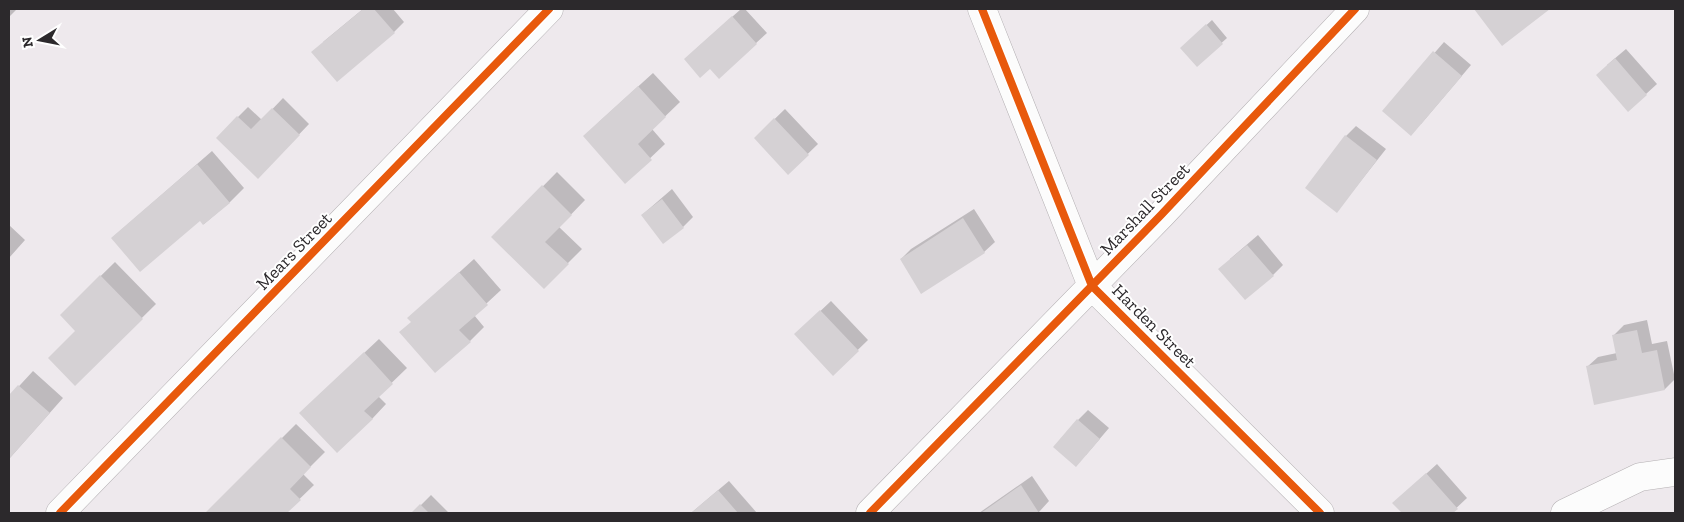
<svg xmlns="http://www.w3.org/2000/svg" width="1684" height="522" font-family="'Zilla Slab',serif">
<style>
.shadow{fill:#0003}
.building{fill:#d5d1d4}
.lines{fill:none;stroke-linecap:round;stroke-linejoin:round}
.minor-casing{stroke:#b4b0b3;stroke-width:29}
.minor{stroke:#fcfcfc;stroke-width:28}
.cycleway-casing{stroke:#fff;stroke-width:11}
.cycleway{stroke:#e8590c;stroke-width:8}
.labels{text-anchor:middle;stroke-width:4;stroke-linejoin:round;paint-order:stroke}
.street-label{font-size:18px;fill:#2c292c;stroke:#fff}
</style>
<rect width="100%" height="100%" fill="#eee9ed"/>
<path class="shadow" d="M9,9H17L9,17Z
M363,9H393L404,22L394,32L323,42Z
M741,9H745L767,33L719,77L696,49Z
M1476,9H1548L1502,44Z
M1212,20L1227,38L1197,65L1187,43Z
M1444,42L1471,65L1421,124L1384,111Z
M1626,49L1657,84L1646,94L1607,65Z
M653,73L680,102L652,129L665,144L625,182L599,122Z
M283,98L309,124L268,167L217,138L248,107L262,120Z
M785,109L818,144L788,173L755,138Z
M1356,126L1386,149L1337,211L1346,136Z
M212,151L244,188L230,202L204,224L200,219L112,238Z
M557,172L585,200L559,227L582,249L544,287L493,237Z
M672,189L693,217L683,227L642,215Z
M974,209L995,242L984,252L922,292L901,259L911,249Z
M9,225L25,240L9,258Z
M1258,235L1283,265L1273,275L1230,259Z
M474,259L501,290L474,315L484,327L470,341L412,321L409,318Z
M115,262L156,304L75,384L77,331L61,315Z
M831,301L868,340L833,374L796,334Z
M1647,320L1652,344L1667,341L1675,379L1665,389L1595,403L1587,367L1598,357L1617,353L1614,335L1624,325Z
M379,339L407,368L378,396L386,404L372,419L315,399Z
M33,371L63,398L9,459V397Z
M1088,410L1109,428L1086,455L1078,420Z
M296,424L325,452L303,474L314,485L285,513H207Z
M1437,464L1467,498L1451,513H1403L1394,503Z
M1032,476L1049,501L1039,512L979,513Z
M729,481L757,513H691Z
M431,495L449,513H413Z"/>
<path class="building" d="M363,9H374L395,33L337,82L311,52Z
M1474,9H1550L1502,46Z
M732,16L757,44L719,79L710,69L700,78L684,59Z
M1206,24L1223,44L1197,67L1180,48Z
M1433,51L1462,76L1411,136L1382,111Z
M1615,58L1647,95L1628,112L1596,75Z
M638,86L666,117L638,144L652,160L625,184L583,136Z
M272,108L300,135L258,179L216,138L237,116L251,129Z
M774,118L809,155L788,175L754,138Z
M1345,135L1377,160L1337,213L1305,188Z
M197,164L230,203L203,225L200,221L140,272L111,238Z
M542,185L572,215L545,242L569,264L544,289L491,237Z
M662,199L684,228L663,244L641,215Z
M963,218L985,253L921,294L900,259Z
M1247,245L1274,276L1245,300L1218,269Z
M459,272L488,305L459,330L471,342L435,373L399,332L411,322L407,318Z
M100,275L143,319L75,386L48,358L75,331L60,315Z
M820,310L859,351L833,376L794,334Z
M1637,330L1642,353L1657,350L1665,390L1594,405L1586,366L1617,360L1612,335Z
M364,352L393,384L364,411L373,419L337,453L299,413Z
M18,385L50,413L9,459V395Z
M1077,419L1100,439L1076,467L1053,447Z
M281,437L311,467L290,489L301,500L287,513H205Z
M1426,473L1458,509L1453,513H1402L1392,503Z
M1021,485L1039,513H981Z
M718,490L738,513H691Z
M420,504L429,513H411Z"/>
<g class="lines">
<defs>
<path id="minor" d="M982,9L1092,286L1320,513
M60,513L549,9
M870,513L1161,215L1355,9
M1565,513L1640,477L1675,472"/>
</defs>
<use href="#minor" class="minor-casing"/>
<use href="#minor" class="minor"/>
<defs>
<path id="cycleway" d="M982,9L1092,286L1320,513
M60,513L549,9
M870,513L1161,215L1355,9"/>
</defs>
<use href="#cycleway" class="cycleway-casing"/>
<use href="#cycleway" class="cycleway"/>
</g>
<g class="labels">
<g class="street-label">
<text transform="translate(1145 209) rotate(-46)" y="6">Marshall Street</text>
<text transform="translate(294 251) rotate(-46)" y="6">Mears Street</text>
<text transform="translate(1154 326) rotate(45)" y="6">Harden Street</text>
</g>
</g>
<rect width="1684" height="522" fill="none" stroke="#2c292c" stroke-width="20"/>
<g transform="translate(40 40) rotate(260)" stroke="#ffffff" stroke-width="4" paint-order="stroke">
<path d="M0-4L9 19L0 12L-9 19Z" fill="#2c292c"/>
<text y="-8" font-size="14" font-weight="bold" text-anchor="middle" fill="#2c292c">N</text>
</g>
</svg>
